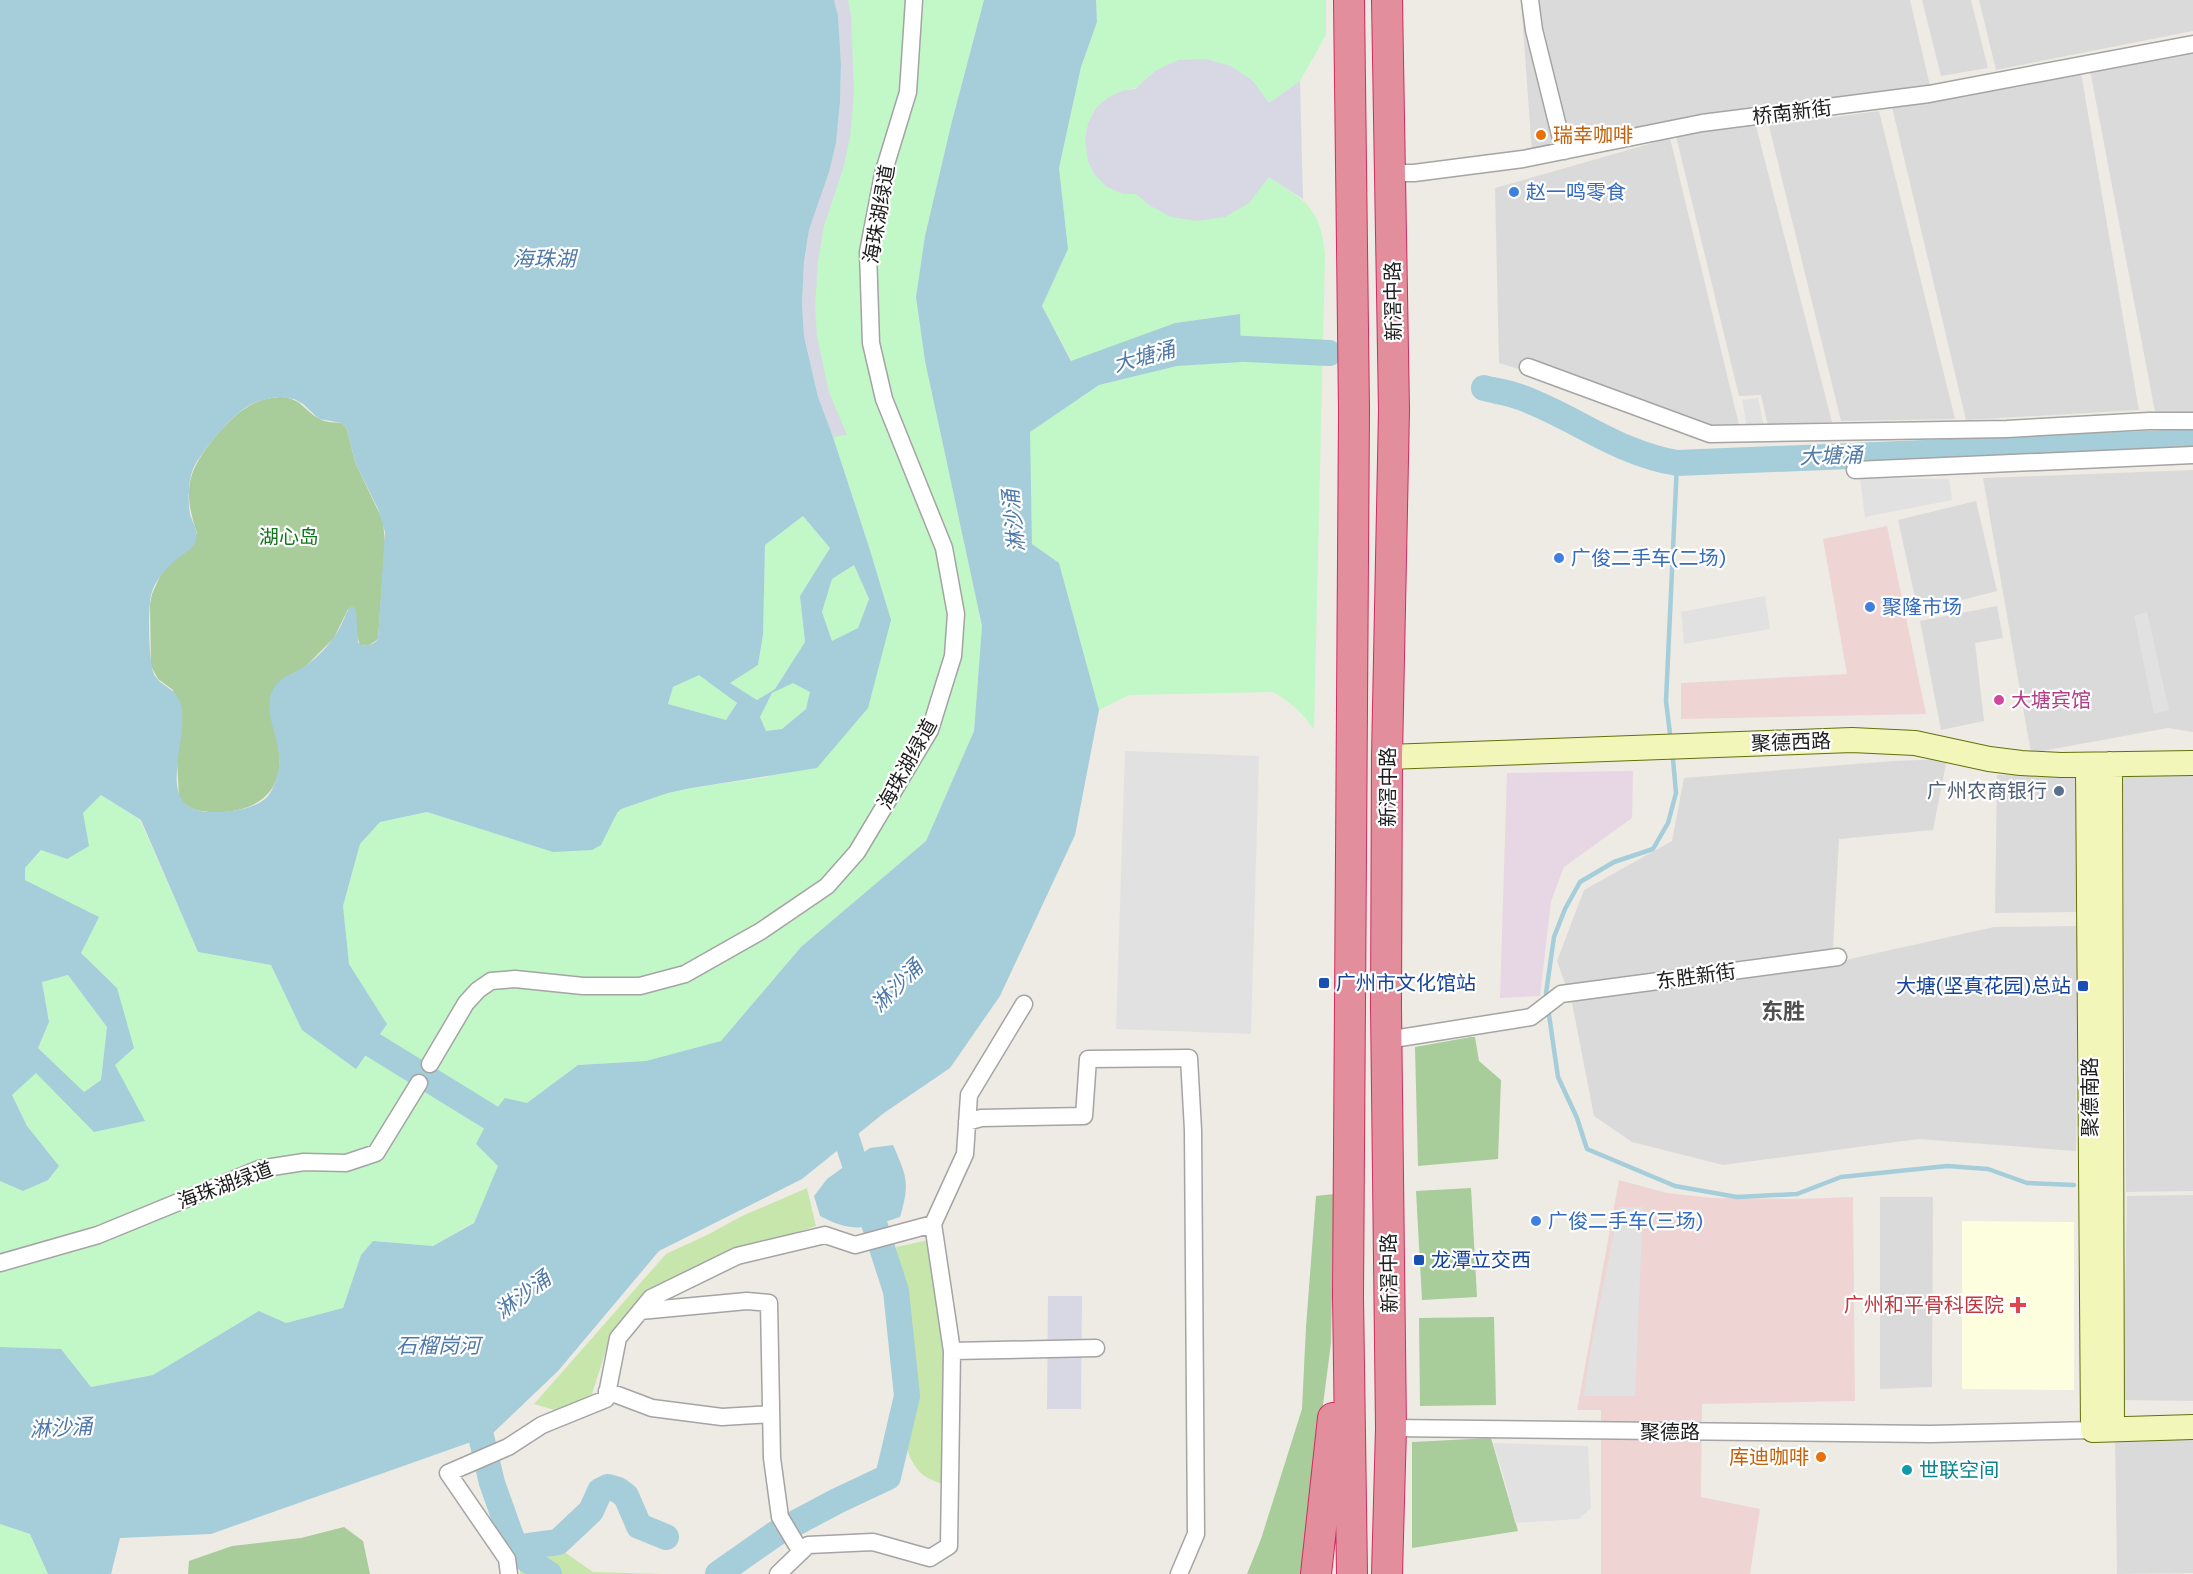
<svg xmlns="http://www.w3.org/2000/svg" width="2193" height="1574" font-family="'DM Sans','Noto Sans SC',sans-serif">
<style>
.residential{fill:#dbdada}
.commercial{fill:#eed5d3}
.industrial{fill:#e7d6e3}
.education{fill:#fdfedd}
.grass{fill:#c7e6ab}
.forest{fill:#a8cc9a}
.park{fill:#c2f7c8}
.parking{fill:#e1e1e1}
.plaza{fill:#d8d8e4}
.water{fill:#a6cdda;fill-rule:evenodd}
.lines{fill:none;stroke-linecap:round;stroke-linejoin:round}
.stream{stroke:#a6cdda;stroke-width:4.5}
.river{stroke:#a6cdda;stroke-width:26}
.street-casing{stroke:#a4a4a4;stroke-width:19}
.secondary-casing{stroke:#627009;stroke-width:26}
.highway-casing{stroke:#d22b60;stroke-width:32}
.street{stroke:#fff;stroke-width:16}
.secondary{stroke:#f2f7b9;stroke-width:24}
.highway{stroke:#e38e9c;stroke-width:30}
.food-dot{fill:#e8710a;stroke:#fff;stroke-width:2}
.shop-dot{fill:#3f7fe0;stroke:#fff;stroke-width:2}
.hotel-dot{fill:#d1479c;stroke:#fff;stroke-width:2}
.service-dot{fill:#5c6f8a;stroke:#fff;stroke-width:2}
.transit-dot{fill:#1a4fb4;stroke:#fff;stroke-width:2}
.health-dot{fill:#e0444e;stroke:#fff;stroke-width:2}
.culture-dot{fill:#0f9aa8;stroke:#fff;stroke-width:2}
.labels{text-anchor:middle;stroke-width:4.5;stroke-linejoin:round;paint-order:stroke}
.street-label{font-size:20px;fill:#1d1d1d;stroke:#fff}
.food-label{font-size:20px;fill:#c56008;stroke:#fff;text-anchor:start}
.shop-label{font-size:20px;fill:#366cbe;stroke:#fff;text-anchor:start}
.park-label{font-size:20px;fill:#10771b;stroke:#fff}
.hotel-label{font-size:20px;fill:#b23c85;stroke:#fff;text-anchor:start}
.service-label{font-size:20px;fill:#4e5e75;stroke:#fff;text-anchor:end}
.transit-label{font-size:20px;fill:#164399;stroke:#fff;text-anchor:start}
.health-label{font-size:20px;fill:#be3a42;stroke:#fff;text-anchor:end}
.culture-label{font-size:20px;fill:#0d838f;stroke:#fff;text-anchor:start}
.water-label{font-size:21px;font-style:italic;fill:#4e79a9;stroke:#fff}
.quarter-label{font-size:22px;font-weight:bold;fill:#505050;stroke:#fff}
</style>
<rect width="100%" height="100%" fill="#eeebe4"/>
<path class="residential" d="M1521,0H1910L1930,86L1532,152Z
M1922,0H1971L1988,68L1941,76Z
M1979,0H2193V31L1996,70Z
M2193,48V414L2156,417L2090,70Z
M2081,73L2139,410L1966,420L1892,107Z
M1879,111L1955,419L1841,421L1769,126Z
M1755,122L1832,422L1768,426L1761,395L1739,396L1675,132Z
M1670,138L1740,429L1713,430L1499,363L1495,188Z
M2193,470V732L2168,728L2031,753L1983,478Z
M1976,501L1997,591L1918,611L1898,520Z
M1997,606L2003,638L1975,643L1984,721L1941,730L1920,621Z
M1947,759L1933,830L1839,839L1833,946L1841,961L1994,927L2078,926L2076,1151L1918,1139L1723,1165L1632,1142L1594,1116L1572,1003L1557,961L1584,890L1672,841L1684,778L1893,761Z
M2123,769H2193V1191L2126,1192Z
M2078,774L2077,912L1995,913L1997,775Z
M2193,1195V1401L2123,1400L2127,1196Z
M1880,1197H1933L1932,1387L1880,1389Z
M2193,1434V1573L2117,1574L2115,1437Z"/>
<path class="commercial" d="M1887,526L1926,714L1681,719V683L1847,674L1823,539Z
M1619,1180L1667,1193L1714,1198L1798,1199L1853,1197L1855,1401L1702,1404L1701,1497L1760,1509L1750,1574H1601V1410H1577Z"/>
<path class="industrial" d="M1633,771L1632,818L1564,867L1551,901L1540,996L1500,998L1507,773Z"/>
<path class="education" d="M1962,1221L2074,1222V1390L1962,1389Z"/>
<path class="grass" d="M807,1188L816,1226L791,1234L645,1296L622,1322L608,1344L592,1394L558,1411L534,1404L666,1254L709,1234L742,1216Z
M929,1240L946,1346L942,1484C924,1477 918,1474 909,1455C905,1444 911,1425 911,1413C911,1357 905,1302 896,1247Z
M563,1551L593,1572L661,1574H520V1567Z"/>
<path class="forest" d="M280,397C303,398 304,412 322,420C328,423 335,422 342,423L347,429L355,462L383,521L385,543L378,639L368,646L360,645L348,609L334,638L309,663L271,695C268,713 276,728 278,745C287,794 254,814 210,812C197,811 185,808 179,796L173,690L158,679L151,666L150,604L152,594L161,574L197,533C191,515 186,497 191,478C196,456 229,417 249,406C258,400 269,398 280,397Z
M1471,1037H1475L1479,1061L1501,1080L1498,1159L1418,1166L1415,1047Z
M1471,1188L1477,1297L1422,1300L1416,1191Z
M1334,1194L1331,1343L1301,1574H1247L1261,1539L1302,1409L1306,1327L1316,1196Z
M1494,1317L1496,1405L1420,1406L1419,1318Z
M1491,1438L1518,1531L1412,1548V1442Z
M344,1527L363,1541L370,1574H188L189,1561L232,1546L301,1538Z"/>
<path class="park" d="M834,0H984L951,125L925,236L916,297L925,361L982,626L974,731L926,841L801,947L721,1041L646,1061L578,1065L527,1103L474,1222L433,1246L373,1241L361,1255L343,1308L286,1323L259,1311L153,1375L91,1387L61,1349L0,1347V1181L23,1191L59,1166L27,1126L12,1095L36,1072L94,1131L115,1065L117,988L81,953L98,917L25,880V868L42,850L67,859L83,813L101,795L140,820L198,952L271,965L302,1030L387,1024L349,964L343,906L360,844L380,822L427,812L553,852L621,809L668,793L691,788L768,777L891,620L869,547L833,437L818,397L811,368L819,202L836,143L840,102L841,64L838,16Z
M1096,0H1326V35L1300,81L1269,103L1156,70L1136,88L1124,90L1096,108L1088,123L1085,139L1123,194H1136L1149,205L1269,177C1306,202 1320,206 1325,254L1314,729C1302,713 1291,702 1273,692L1129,695L1099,710L1059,563L1032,544L1029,432L1099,385L1177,366L1241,361L1239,314L1175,323L1072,361L1042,306L1068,249L1059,168L1081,67L1097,22Z
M803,516L830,548L800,596L805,642L775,689L757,700L730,683L758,665L763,635L765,545Z
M854,565L869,599L858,628L832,642L822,612L832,579Z
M699,674L737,703L726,720L668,704L673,687Z
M793,682L810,692L806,709L782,729L766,731L760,717L772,693Z
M68,975L107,1027L101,1080L83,1092L38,1048L49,1022L42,982Z
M0,1524L30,1534L48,1574H0Z"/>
<path class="parking" d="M1758,398L1764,426L1747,428L1742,400Z
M1860,478L1949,479L1952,500L1865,517Z
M1765,596L1770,629L1684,644L1681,612Z
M2147,612L2169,710L2154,714L2134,616Z
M1125,751L1259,756L1251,1034L1116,1029Z
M1619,1207H1643L1635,1396H1584L1590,1353Z
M1493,1443L1588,1446L1591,1508L1579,1519L1515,1523L1506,1484Z"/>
<path class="plaza" d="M834,0H848L851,15L854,93L850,138L843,169L824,226L818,262L815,307L817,336L829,392L847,435L833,437L818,397L804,336L802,303L804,262L809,230L829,172L836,143L840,102L841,64L838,16Z
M1206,59L1231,66L1253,81L1269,103L1300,81L1303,199L1269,177L1249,203L1225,217L1197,221L1171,217L1149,205L1136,194H1123L1107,187L1094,174L1088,161L1085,139L1088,123L1096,108L1109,97L1124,90L1135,89L1156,70L1179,60Z
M1048,1296H1082L1081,1409H1047Z"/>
<path class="water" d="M0,0H834L838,16L841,64L840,102L836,143L829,172L809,230L804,262L802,303L804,336L818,397L833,437L869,547L891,620L868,708L817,768L691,788L668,793L621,809L617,813L601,845L592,850L553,852L427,812L380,822L360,844L343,906L349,964L387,1024L356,1069L302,1030L271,965L198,952L141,820L101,795L83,813L89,846L67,859L41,850L25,868V880L99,917L81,953L117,988L134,1048L115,1065L145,1121L94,1132L36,1073L12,1095L27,1126L59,1166L48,1180L23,1191L0,1181ZM280,397L294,399L303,404L319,419L342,423L347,429L355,462L378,509L385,532L378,639C373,645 364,649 358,642L356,610L354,607H350C345,614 343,623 338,631C331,643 319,656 308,664C294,675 276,676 271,695C263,721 288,748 276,779C274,786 271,794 265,799C251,810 230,812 213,812C150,812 190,743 181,705C177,688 163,688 155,676C148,665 148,608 151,595C155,580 166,568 177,559C184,553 194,549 196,540C199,531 192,522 190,514C189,507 188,498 189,491C189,483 191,472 195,465C205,448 232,414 250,405C259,400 270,398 280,397ZM803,516L830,548L800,596L805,642L775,689L757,700L730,683L758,665L763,635L765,545ZM854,565L869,599L858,628L832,641L822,612L832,579ZM699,675L737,703L726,720L668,704L673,687ZM793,683L810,692L806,709L782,729L766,731L760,717L772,693ZM68,975L107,1027L101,1080L84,1092L38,1048L49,1022L42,982Z
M984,0H1096L1097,22L1081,67L1059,168L1068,249L1042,306L1071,361L1175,323L1240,314L1241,362L1177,366L1099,385L1030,432L1032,544L1059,563L1099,710L1075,835L1000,996L950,1068L884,1113L802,1179L659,1251L558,1371L491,1435L211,1534L120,1538L111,1574H48L30,1534L0,1524V1347L61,1349L91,1387L153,1375L259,1311L286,1323L343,1308L361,1255L373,1241L433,1246L474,1223L498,1166L476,1144L490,1117L505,1098L527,1103L578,1065L646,1061L721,1041L801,947L926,841L974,731L982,626L925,361L916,297L925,236L951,125Z
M893,1145C907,1177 910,1183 900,1217C866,1228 854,1234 820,1216L814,1196L827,1179L870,1148Z"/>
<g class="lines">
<path class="stream" d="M1670,734L1666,701L1677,463
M1547,1000L1546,993L1554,937L1565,909L1580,882L1614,862L1653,849L1668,823L1676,793L1673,759
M1548,1008L1558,1077L1577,1118L1587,1149L1675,1186L1737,1197L1797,1194L1841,1177L1947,1166L1988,1169L2027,1183L2074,1185"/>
<path class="river" d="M1206,347L1329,353
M1484,388C1496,391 1509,393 1520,397C1573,416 1619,454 1677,463L2193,442
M373,1045L490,1117
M474,1406L492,1483L517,1553L549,1574
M515,1548L558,1542L591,1511L600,1491L608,1487L618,1490L626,1496L639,1526L666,1537
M718,1574L775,1534L837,1501L888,1477L907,1396L896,1291L837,1109"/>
<defs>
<path id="street" d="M1530,0L1534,30L1564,151
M1390,173H1414L1523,159L1702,123L1929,94L2193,44
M1528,367L1710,434L2007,429L2149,421H2193
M1855,470L2193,455
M1387,1040L1531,1017L1561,994L1838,957
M430,1064L466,1003L478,990L491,981L515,979L583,986H640L685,974L761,931L827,886L857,852L930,730L953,656L956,614L944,548L884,399L871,343L868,252L883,174L908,92L914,0
M967,1122L981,1118L1084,1116L1088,1059L1189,1058L1193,1130L1196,1534L1179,1574
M0,1263L98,1235L259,1169L304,1162L346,1163L376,1153L419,1083
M640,1311L747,1301L769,1303L772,1458L780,1517L801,1552
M952,1351L1096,1348
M607,1391L652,1408L722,1417L771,1414
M1391,1428L1931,1434L2093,1430
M509,1574L507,1559L448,1473L508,1447L542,1425L606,1399L618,1338L651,1298L737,1256L825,1235L855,1245L933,1224
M778,1574L808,1545L873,1542L930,1558L949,1546L952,1351L933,1224L965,1154L969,1095L1024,1004"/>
<path id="secondary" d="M1387,757L1852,740L1915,743L1989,759L2021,763L2061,765L2193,763
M2110,764L2112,1429
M2088,765L2093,1430L2193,1427"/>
<path id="highway" d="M1349,0L1354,411L1348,1296L1352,1574
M1316,1574L1333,1418
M1387,1574L1391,1428L1386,1007L1387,757L1394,410L1387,0"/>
</defs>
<use href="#street" class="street-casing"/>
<use href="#secondary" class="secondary-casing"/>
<use href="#highway" class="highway-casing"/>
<use href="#street" class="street"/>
<use href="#secondary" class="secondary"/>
<use href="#highway" class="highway"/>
</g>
<g class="food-dot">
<circle cx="1541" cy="135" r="6"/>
<circle cx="1821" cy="1457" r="6"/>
</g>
<g class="shop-dot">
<circle cx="1514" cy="192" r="6"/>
<circle cx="1559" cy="558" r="6"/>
<circle cx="1870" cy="607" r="6"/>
<circle cx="1536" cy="1221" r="6"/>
</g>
<circle class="hotel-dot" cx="1999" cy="700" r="6"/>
<circle class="service-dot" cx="2059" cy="791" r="6"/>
<g class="transit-dot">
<rect x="1318" y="977" width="12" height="12" rx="3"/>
<rect x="2077" y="980" width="12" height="12" rx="3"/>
<rect x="1413" y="1254" width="12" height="12" rx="3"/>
</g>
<path class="health-dot" d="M2015 1296h6v6h6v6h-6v6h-6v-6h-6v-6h6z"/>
<circle class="culture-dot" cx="1907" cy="1470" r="6"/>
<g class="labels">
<g class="street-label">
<text transform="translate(1792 112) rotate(-7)" y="7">桥南新街</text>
<text transform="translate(879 214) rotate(-80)" y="7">海珠湖绿道</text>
<text transform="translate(1393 301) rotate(-91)" y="7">新滘中路</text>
<text transform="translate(1791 742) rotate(-2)" y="7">聚德西路</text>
<text transform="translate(907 764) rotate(-61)" y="7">海珠湖绿道</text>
<text transform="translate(1388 787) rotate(-90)" y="7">新滘中路</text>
<text transform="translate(1696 976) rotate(-8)" y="7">东胜新街</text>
<text transform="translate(2090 1097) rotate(-90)" y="7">聚德南路</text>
<text transform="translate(225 1185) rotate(-20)" y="7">海珠湖绿道</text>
<text transform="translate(1389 1273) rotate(-91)" y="7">新滘中路</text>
<text x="1670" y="1439">聚德路</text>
</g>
<g class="food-label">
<text x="1553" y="142">瑞幸咖啡</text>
<text x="1809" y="1464" text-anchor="end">库迪咖啡</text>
</g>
<g class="shop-label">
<text x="1526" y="199">赵一鸣零食</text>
<text x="1571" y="565">广俊二手车(二场)</text>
<text x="1882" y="614">聚隆市场</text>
<text x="1548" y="1228">广俊二手车(三场)</text>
</g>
<g class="park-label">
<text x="289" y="544">湖心岛</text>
</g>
<g class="hotel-label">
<text x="2011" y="707">大塘宾馆</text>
</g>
<g class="service-label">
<text x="2047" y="798">广州农商银行</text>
</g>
<g class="transit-label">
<text x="1336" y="990">广州市文化馆站</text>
<text x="2071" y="993" text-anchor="end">大塘(坚真花园)总站</text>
<text x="1431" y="1267">龙潭立交西</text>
</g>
<g class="health-label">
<text x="2004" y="1312">广州和平骨科医院</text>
</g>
<g class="culture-label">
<text x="1919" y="1477">世联空间</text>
</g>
<g class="water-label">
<text x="544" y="266">海珠湖</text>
<text transform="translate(1144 357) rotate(-15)" y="7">大塘涌</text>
<text transform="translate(1831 456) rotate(-2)" y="7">大塘涌</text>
<text transform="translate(1014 521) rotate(-96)" y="7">淋沙涌</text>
<text transform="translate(897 986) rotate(-45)" y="7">淋沙涌</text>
<text transform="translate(523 1295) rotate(-37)" y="7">淋沙涌</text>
<text x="438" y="1353">石榴岗河</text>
<text transform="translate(61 1428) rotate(-3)" y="7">淋沙涌</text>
</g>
<g class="quarter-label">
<text x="1783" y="1019">东胜</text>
</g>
</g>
</svg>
